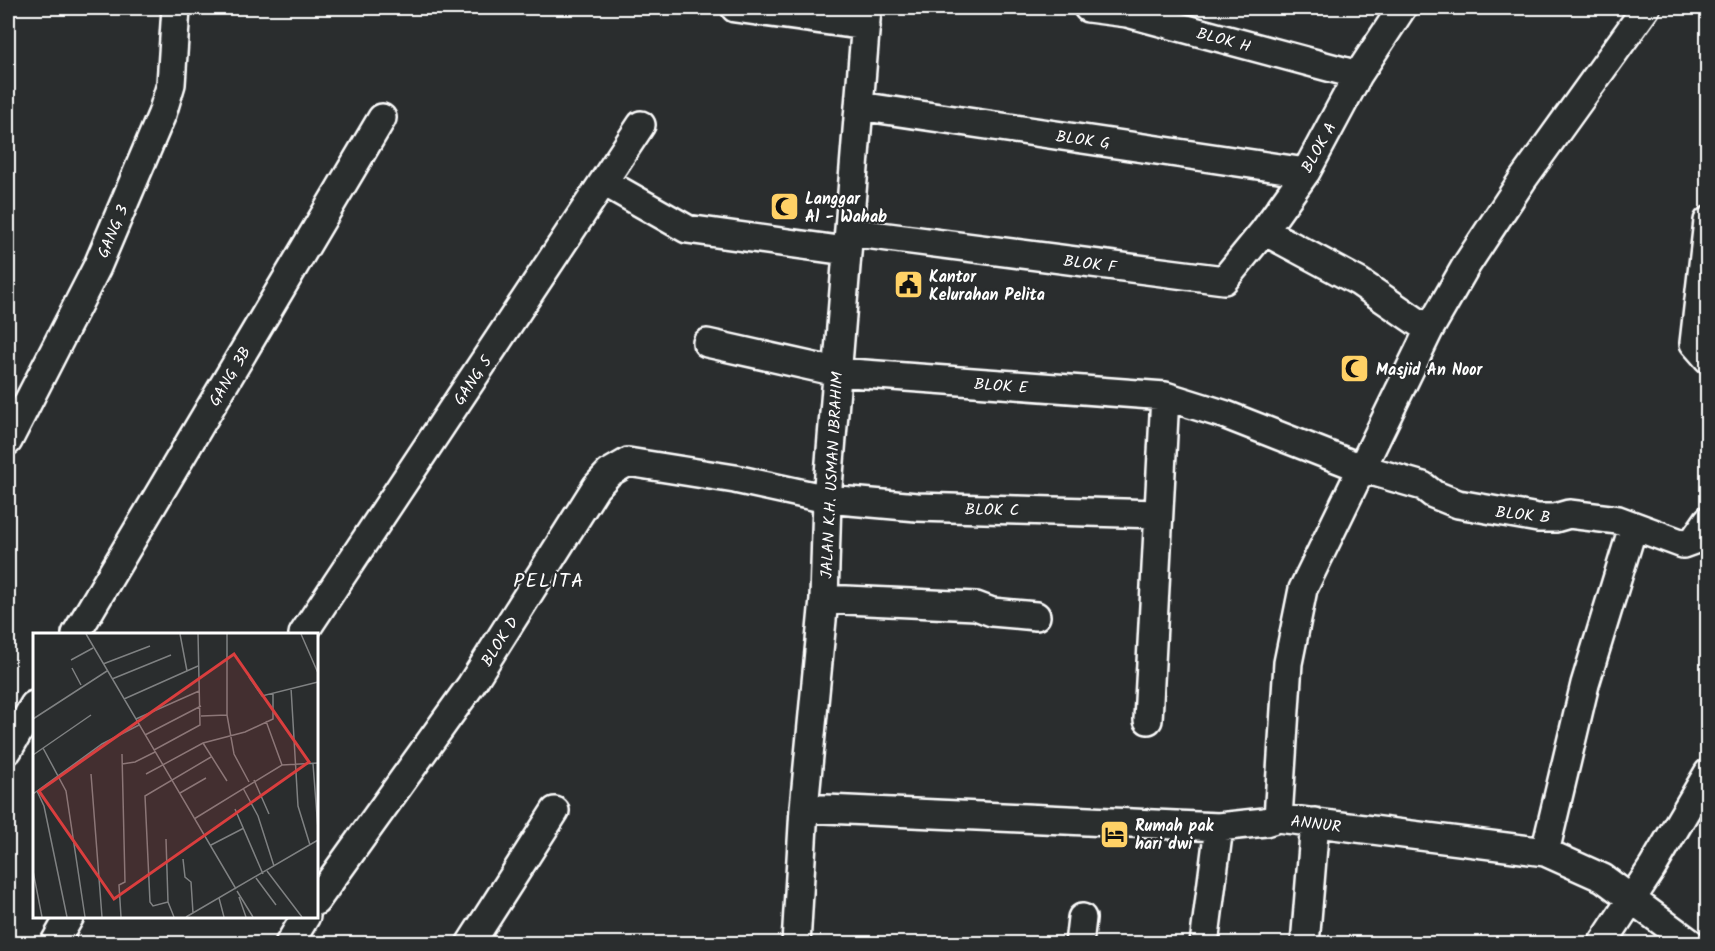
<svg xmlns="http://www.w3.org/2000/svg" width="1715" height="951" font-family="Kalam,sans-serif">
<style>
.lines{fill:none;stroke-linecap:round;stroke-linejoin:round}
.street-casing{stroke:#fff;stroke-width:32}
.street{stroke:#2a2d2e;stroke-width:27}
.labels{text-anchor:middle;stroke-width:4.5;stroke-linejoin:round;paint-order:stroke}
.street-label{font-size:16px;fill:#fff;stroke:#2a2d2e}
.poi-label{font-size:16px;font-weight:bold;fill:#fff;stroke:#2a2d2e;text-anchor:start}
.quarter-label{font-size:20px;letter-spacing:1.5px;fill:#fff;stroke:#2a2d2e}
.inset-road{fill:none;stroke:#7f8182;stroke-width:1.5}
.view{fill:#da3e3e;fill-opacity:0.15;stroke:#da3e3e;stroke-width:3}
.inset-edge{fill:none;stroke:#fff;stroke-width:3}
</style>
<rect width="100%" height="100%" fill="#2a2d2e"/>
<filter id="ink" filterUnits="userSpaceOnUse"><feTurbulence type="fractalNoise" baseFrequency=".0167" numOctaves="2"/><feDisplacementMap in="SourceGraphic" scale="12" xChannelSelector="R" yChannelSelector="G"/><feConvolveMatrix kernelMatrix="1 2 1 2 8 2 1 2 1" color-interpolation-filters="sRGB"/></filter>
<g filter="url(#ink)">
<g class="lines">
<defs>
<path id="street" d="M735,8L866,26
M1088,8L1127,13L1358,75
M859,106L1306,172
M604,182L687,229L846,251
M1708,221L1694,343L1708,359
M1264,231L1359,282L1429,330
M849,232L1224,280L1264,231L1306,172L1358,75L1402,8
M707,343L837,372L1165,396L1226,415L1364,469L1423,486L1433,494L1458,504L1538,518H1555L1569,514L1618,520L1683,544L1694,540L1708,520
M8,441L97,267L162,114L171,84L176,8
M824,599L976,606L992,612L1036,616
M76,634L382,118
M303,634L641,125
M1148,720L1165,396
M8,750L34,705
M804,808L1219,827L1265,822L1278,818L1545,852L1603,878L1692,944
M1278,818L1288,663L1303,589L1429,330L1467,264L1523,179L1646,8
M1545,852L1585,684L1633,527
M316,901L471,685L596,487L609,473L628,462L735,479L827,499L917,507L1158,514
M54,944L70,916
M289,944L306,916
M470,944L555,811
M796,944L804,808L824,599L827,499L867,8
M1079,944L1082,918
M1204,944L1219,827
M1305,944L1315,822
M1602,944L1652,868L1708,773"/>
</defs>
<use href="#street" class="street-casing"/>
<use href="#street" class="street"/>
</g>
</g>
<defs>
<symbol id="mosque-square" viewBox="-11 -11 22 22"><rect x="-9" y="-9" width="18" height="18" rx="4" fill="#ffd166" stroke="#2a2d2e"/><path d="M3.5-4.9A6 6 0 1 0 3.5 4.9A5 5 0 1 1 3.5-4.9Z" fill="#111"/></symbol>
<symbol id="civic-square" viewBox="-11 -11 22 22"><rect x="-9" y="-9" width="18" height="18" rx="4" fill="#ffd166" stroke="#2a2d2e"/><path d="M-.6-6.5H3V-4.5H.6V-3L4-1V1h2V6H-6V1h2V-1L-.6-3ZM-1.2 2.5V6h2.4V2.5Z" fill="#111"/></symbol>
<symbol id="hotel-square" viewBox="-11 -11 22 22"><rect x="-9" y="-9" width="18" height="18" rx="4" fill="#ffd166" stroke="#2a2d2e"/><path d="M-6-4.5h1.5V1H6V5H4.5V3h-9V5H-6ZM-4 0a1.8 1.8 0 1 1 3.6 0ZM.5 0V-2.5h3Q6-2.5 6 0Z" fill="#111"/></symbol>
</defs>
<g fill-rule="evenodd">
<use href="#mosque-square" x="768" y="190" width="33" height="33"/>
<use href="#civic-square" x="892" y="268" width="33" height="33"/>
<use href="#mosque-square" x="1338" y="352" width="33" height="33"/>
<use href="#hotel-square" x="1098" y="818" width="33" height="33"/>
</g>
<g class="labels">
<g class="street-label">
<text transform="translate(1224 39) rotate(15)" y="6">BLOK H</text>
<text transform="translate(1083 139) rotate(8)" y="6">BLOK G</text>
<text transform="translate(1318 147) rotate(-61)" y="6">BLOK A</text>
<text transform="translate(112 231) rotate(-67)" y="6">GANG 3</text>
<text transform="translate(1090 263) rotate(7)" y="6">BLOK F</text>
<text transform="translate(229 376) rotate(-59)" y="6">GANG 3B</text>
<text transform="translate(472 380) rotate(-56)" y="6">GANG 5</text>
<text transform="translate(1001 385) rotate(4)" y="6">BLOK E</text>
<text transform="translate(831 475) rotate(-87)" y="6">JALAN K.H. USMAN IBRAHIM</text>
<text transform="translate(992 509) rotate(1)" y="6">BLOK C</text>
<text transform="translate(1523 514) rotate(6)" y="6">BLOK B</text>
<text transform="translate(499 641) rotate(-58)" y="6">BLOK D</text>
<text transform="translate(1316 823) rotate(7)" y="6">ANNUR</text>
</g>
<g class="poi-label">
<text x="805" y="204">Langgar<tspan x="805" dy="18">Al - Wahab</tspan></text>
<text x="929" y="282">Kantor<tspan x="929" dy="18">Kelurahan Pelita</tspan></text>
<text x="1376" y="375">Masjid An Noor</text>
<text x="1135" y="831">Rumah pak<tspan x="1135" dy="18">hari dwi</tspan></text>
</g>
<g class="quarter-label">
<text x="549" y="587">PELITA</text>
</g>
</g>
<g transform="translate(33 633)">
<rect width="285" height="285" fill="#2a2d2e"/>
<path class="inset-road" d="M53,1L203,256M147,1L154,38M194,1V82L201,121L216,149M268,1L285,40M38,27L60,15M70,31L117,13M39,35L48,52M216,44L229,63L285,49M79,46L138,22M258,55L265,173L277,212M91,66L165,33M168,83L194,82M0,86L74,38M103,86L166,58M233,88L249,132M112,102L168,73M170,110L194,148M10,115L33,158L52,284M121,117L167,92L165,1M0,122L58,82M89,131L102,129L122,119M280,131L285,196M58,141L69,284M113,141L170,110L212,99L240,86V60M221,147L236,181M210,155L225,183L241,233M4,158L11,173L34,284M147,160L173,145M0,161L69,111L106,92M202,176L230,241M161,186L249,132L285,130M133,206L135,269L141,284M178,212L211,195M150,226L152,244L158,249L160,280M0,238L9,284M234,238L269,284M223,245L243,272M204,258L220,284M206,264L213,284M186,265L191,284M135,269L120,273L117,269L112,163L178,124M88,284L86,252L92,249L89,121M153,284L285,207"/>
<path class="view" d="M201,21L276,129L81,266L6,158Z"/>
<rect width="285" height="285" class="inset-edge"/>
</g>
<rect width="1715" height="951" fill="none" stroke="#2a2d2e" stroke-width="30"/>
<rect x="15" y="15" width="1685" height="921" fill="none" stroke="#fff" stroke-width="2" filter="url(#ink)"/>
</svg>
